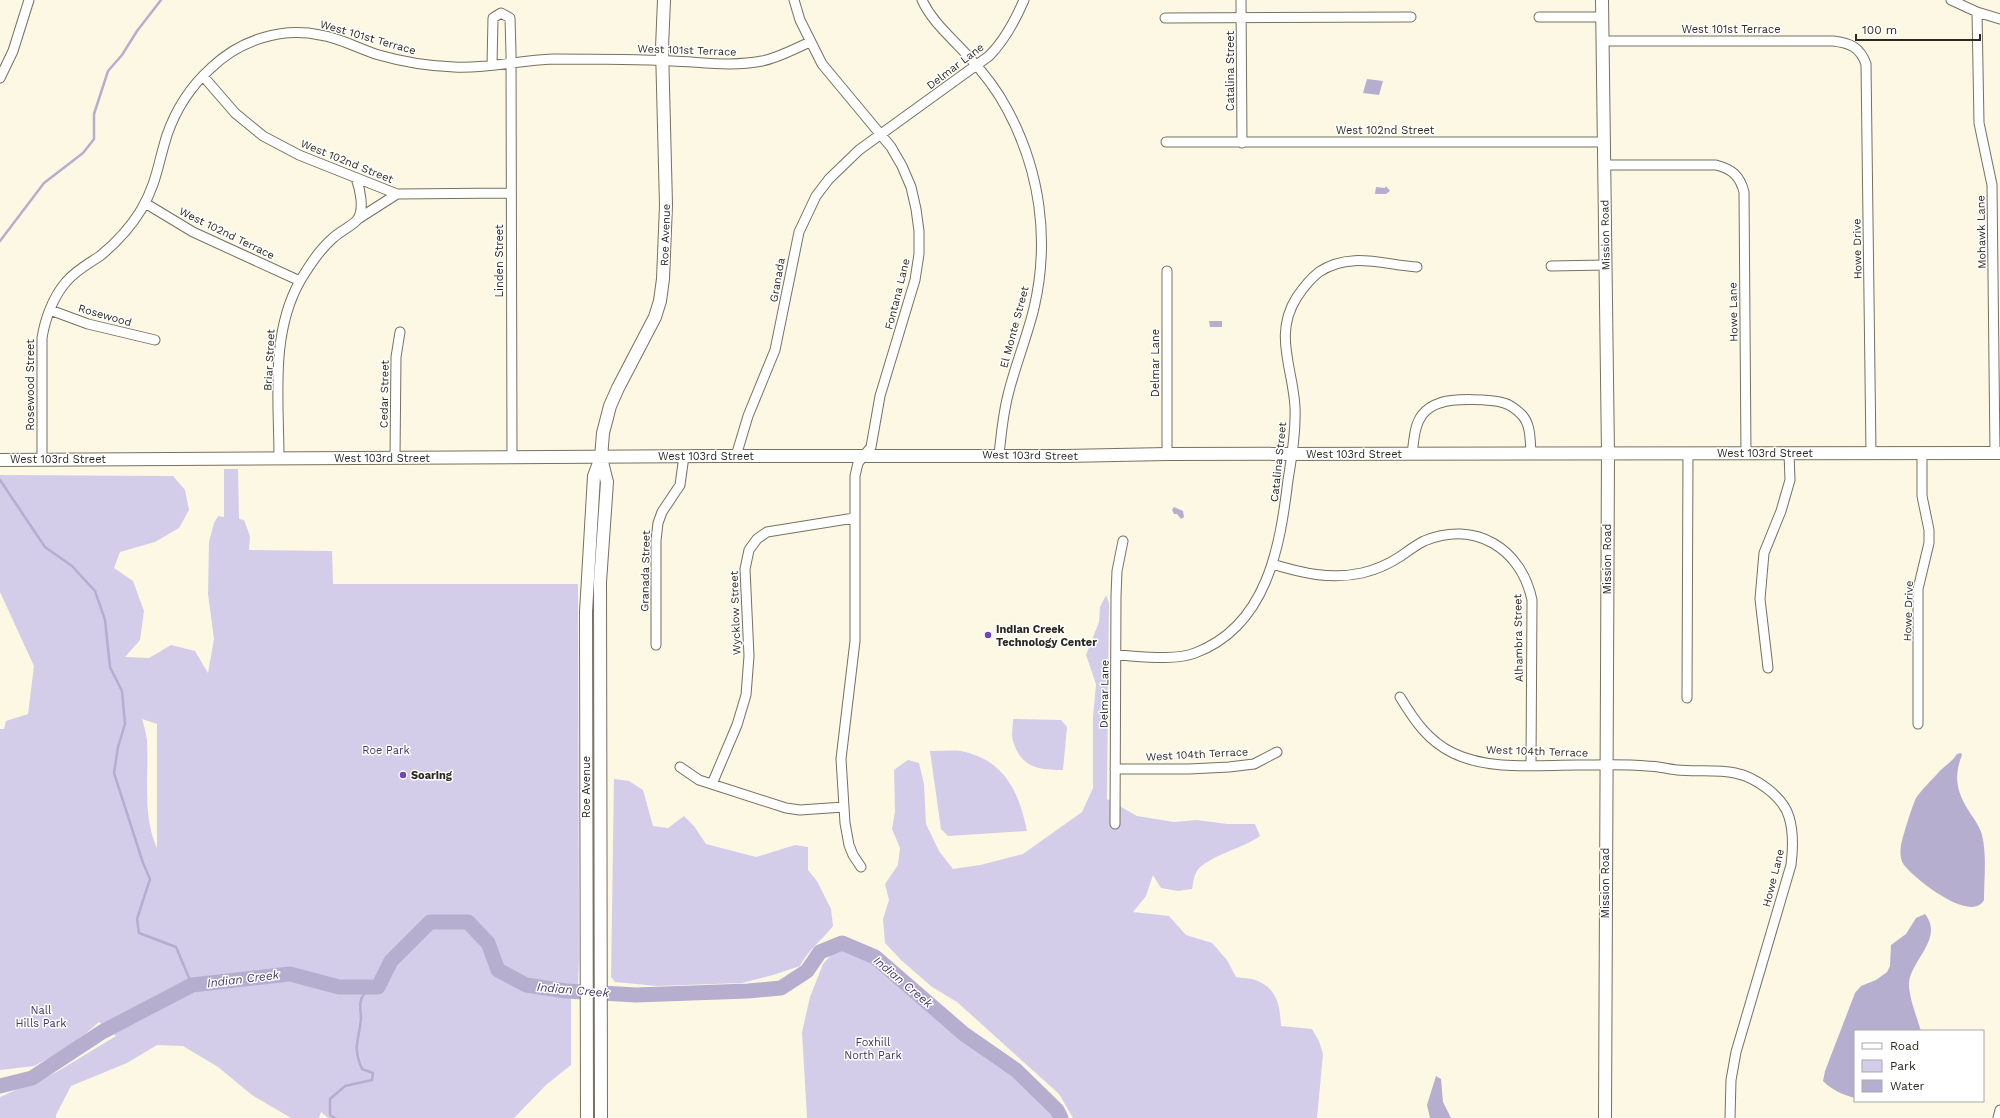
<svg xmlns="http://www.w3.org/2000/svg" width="2000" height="1118" font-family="'Work Sans',sans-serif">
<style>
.green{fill:#d4cdea;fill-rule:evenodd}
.water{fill:#b6aecf}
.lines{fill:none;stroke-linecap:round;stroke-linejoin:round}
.stream{stroke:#b6aecf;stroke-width:2.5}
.river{stroke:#b6aecf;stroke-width:15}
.minor-casing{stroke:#767160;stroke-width:11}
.secondary-casing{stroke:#767160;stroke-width:14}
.minor{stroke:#fff;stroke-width:9}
.secondary{stroke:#fff;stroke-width:12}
.poi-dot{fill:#7044bc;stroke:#fff;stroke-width:1.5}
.labels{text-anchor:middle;stroke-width:3;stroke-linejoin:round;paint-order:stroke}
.street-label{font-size:11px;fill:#2b2922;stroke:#fff}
.poi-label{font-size:11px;font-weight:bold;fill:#2b2922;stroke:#fff;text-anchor:start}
.park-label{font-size:11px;fill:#433562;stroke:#fff}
.water-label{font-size:12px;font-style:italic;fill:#453865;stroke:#fff}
</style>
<rect width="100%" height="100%" fill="#fdf8e4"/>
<path class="green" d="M224,469H238L239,519L244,520L250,536L249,550L332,551L333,584H578L579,958L578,986L571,985V1065L546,1085L514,1118H328L321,1112L319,1118H291L252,1095L218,1067L183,1046L157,1045L127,1063L71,1086L56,1115V1118H0V1097L55,1073L116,1036L99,1022L69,1048L34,1066L0,1070V729H4L6,721L28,714L34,666L0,592V475L173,476L185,490L189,510L179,528L155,542L120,552L114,568L133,581L144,611L140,640L125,657L149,658L171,645L195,651L208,673L214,639L208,594L209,542L214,523L218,516L224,517ZM142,719L157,724V848C142,815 149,776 147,740C146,733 144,726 142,719Z
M1106,595L1109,603L1107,799L1137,816L1174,822L1197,820L1227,824H1255L1260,836C1244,848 1207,856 1197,871C1194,875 1193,884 1192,889L1178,891L1161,888L1153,875L1146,896L1133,912L1169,916L1186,935L1212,943L1227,960L1236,977C1242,978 1252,978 1258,981C1278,990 1280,1007 1281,1026L1312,1029L1319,1041L1323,1054L1317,1118H1073L1059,1094L957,1002L932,987L901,960L885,943L883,919L889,900L885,884L898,865L900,848L892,829L895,812L894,770L908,760L919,763L924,784L926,824L939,851L953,869L980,865L1023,854L1082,812L1093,788V717L1096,684L1086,655L1099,622L1100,607Z
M1013,719L1061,720L1067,727L1063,770C1039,770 1021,768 1013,741C1011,735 1013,726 1013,719Z
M930,751C940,751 951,750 961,751C1005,760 1019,792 1027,831L948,836L941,829Z
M614,779L629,781L643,790L653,826L668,828L684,816L694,826L706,844L756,857L795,845L808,847V870L817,881L831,909L833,926C822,940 808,950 800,966L773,975L742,983L657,986L615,982L611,977Z
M842,943L875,957L964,1034L1016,1070L1057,1110L1061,1118H807L802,1032L810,997L823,964Z"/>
<path class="water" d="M1367,79L1383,81L1379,95L1363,93Z
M1386,186L1390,191L1386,194H1375L1376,187L1385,188Z
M1209,321H1222V327H1210Z
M1174,507L1183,511L1184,517L1181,519L1177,514H1174L1172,510Z
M1961,753L1962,755C1954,775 1956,790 1967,808C1972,817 1979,824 1982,835C1987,856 1984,879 1984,900C1971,924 1915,879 1904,865C1900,860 1900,851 1901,845C1903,836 1912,806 1916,798C1922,789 1931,781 1938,773C1944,766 1952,762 1957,754Z
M1925,914C1944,938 1912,959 1909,982C1908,995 1917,1018 1921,1031H1855V1098C1843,1095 1832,1090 1823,1081L1825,1071L1855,993L1861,986L1876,980L1887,972L1890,966L1891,945L1906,934L1916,918Z
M1436,1076L1441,1079L1443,1102L1451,1118H1430L1427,1105Z"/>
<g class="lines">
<path class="stream" d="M0,241L44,183L83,153L94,139V114L108,71L122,55L137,31L161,0
M0,480L45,547L72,566L95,591L105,620L110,667L122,691L125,724L118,747L114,773L143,863L150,879L137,919L139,933L176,947L192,985
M335,1118L330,1115V1099L345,1086L372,1080L373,1073L362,1069C352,1046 359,1041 361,1019C361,1011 358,1001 364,994C366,991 372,989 375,987"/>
<path class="river" d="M0,1086L32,1078L102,1032L192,985L290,974L339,987H378L391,961L430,922H468L488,943L498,970L526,985L566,991L636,995L748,991L781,988L807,971L820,952L842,943L875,957L964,1034L1016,1070L1057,1110L1061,1118"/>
<defs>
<path id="minor" d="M794,0L800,20L822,64L891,147L902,166L911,187L916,209L919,231V254L915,280L880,396L871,447L858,463L855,476V641L841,759L845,823L849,845L853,855L861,867
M922,0C932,22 952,38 968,56C983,72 997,90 1007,109C1040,170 1050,240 1034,308C1027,337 1015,366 1008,395C1003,414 1001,435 999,455
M1241,0L1242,143
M1951,0L1977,12L2000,19
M1977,12L1979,123L1992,185L1995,453
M1539,17H1602
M1165,18L1411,17
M1603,41H1833C1850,43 1860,47 1866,64L1871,453
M492,65L493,18L501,13L510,18L511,53L512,458
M203,76L235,113L263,136L299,155L397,194L511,193
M0,78L13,51L29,0
M1166,142H1604
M1604,165H1716C1732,169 1740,176 1744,192L1746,453
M145,203L193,232L300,281
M358,219L397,194
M1551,266L1605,265
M1167,271V454
M50,310L88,324L155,340
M1412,454C1414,441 1414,426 1422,415C1426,410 1433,405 1440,403C1453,398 1491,399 1504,403C1511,405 1517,410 1522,415C1531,425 1530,440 1531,453
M736,456L748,416L775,350L799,232L816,196L829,179L859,150L989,56C1005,40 1015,21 1024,0
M395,457L396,357L400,332
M279,458C279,400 270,334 300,281C309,266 319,250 333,238C339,232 352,226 357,220C365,210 360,189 356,178
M42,460V338C45,319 53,297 66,282C75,271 88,264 100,256C116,243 130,228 141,210C157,183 158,163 167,135C176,109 191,86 211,68C240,40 281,27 320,35C341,38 359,49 379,55C403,62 428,66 454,67C487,69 520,60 553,59C592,59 632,59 672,61C702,62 732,67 762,61C778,58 794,49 810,42
M1272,564C1302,573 1330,580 1362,573C1375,570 1389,564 1401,556C1408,551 1416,545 1424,541C1475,520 1521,548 1532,600L1531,765
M656,645V540L658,523L662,512L680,485L684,456
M1116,655C1138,656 1175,661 1195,653C1267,626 1280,547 1288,480C1292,456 1296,431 1295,407C1293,368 1273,334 1297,297C1303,288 1310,279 1319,272C1350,251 1384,265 1417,267
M1768,668L1760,599L1764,553L1781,511L1790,480L1789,453
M1400,697C1414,720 1428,741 1453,753C1490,771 1538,765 1578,765C1601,765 1625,764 1647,766C1658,766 1667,769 1677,770C1696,772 1716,769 1735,773C1755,777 1783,796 1789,817C1794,833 1793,849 1791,865L1736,1052L1731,1080L1730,1118
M1687,698L1688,453
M1918,724V589L1929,543V530L1922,496V453
M680,767L699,780L786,808L800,810L844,807
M1115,769H1189L1229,767L1254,764L1277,752
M712,784L737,725L746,695L749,656L745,569L749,550L757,539L767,532L854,518
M1115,824L1116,596L1117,571L1123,541
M1998,1118L2000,1110"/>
<path id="secondary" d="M1602,0L1608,453L1605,1118
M0,460L715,456H1065L1167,454L2000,453
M587,1118L586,612L594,476L601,458L603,433L610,406L618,388L655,317L660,301L663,279L666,205L662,48L664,0
M601,1118L600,582L607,482L601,458"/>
</defs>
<use href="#minor" class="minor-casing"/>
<use href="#secondary" class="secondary-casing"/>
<use href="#minor" class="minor"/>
<use href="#secondary" class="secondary"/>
</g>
<g class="poi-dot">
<circle cx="988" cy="635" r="4"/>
<circle cx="403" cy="775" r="4"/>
</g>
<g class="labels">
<g class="street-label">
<text x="1731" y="33">West 101st Terrace</text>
<text transform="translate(368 37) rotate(16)" y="4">West 101st Terrace</text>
<text transform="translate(687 50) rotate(2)" y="4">West 101st Terrace</text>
<text transform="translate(955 66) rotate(-37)" y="4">Delmar Lane</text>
<text transform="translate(1230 71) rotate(-90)" y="4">Catalina Street</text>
<text x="1385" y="134">West 102nd Street</text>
<text transform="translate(347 161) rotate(22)" y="4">West 102nd Street</text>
<text transform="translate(1981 232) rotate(-91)" y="4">Mohawk Lane</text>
<text transform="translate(227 233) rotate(26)" y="4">West 102nd Terrace</text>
<text transform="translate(665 235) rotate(-88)" y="4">Roe Avenue</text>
<text transform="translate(1605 235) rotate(-91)" y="4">Mission Road</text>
<text transform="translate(1857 249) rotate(-91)" y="4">Howe Drive</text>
<text transform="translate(499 261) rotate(-90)" y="4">Linden Street</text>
<text transform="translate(777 280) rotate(-80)" y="4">Granada</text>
<text transform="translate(897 294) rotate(-76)" y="4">Fontana Lane</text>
<text transform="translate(1733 312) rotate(-91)" y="4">Howe Lane</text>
<text transform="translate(105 315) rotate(16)" y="4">Rosewood</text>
<text transform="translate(1014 327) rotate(-75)" y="4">El Monte Street</text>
<text transform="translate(269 360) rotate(-87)" y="4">Briar Street</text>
<text transform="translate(1155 363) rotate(-90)" y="4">Delmar Lane</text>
<text transform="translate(30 385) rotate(-90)" y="4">Rosewood Street</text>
<text transform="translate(384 394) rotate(-89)" y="4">Cedar Street</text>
<text x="1765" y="457">West 103rd Street</text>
<text x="1354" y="458">West 103rd Street</text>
<text transform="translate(1030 455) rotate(1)" y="4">West 103rd Street</text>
<text x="706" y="460">West 103rd Street</text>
<text x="382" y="462">West 103rd Street</text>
<text x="58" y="463">West 103rd Street</text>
<text transform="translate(1278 462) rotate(-84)" y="4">Catalina Street</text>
<text transform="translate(1607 559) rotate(-90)" y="4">Mission Road</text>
<text transform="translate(645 571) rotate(-89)" y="4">Granada Street</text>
<text transform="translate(1908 611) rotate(-88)" y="4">Howe Drive</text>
<text transform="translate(735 613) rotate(-92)" y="4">Wycklow Street</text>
<text transform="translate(1518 638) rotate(-91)" y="4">Alhambra Street</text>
<text transform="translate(1104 694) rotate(-89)" y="4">Delmar Lane</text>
<text transform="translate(1537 751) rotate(2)" y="4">West 104th Terrace</text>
<text transform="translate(1197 754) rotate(-3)" y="4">West 104th Terrace</text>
<text transform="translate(586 787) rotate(-90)" y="4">Roe Avenue</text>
<text transform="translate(1773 878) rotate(-76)" y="4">Howe Lane</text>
<text transform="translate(1605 883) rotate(-90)" y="4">Mission Road</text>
</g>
<g class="poi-label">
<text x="996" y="633">Indian Creek<tspan x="996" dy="13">Technology Center</tspan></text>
<text x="411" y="779">Soaring</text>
</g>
<g class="park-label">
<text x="386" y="754">Roe Park</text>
<text x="41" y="1014">Nall<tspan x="41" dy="13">Hills Park</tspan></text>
<text x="873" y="1046">Foxhill<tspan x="873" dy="13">North Park</tspan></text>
</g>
<g class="water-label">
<text transform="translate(243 979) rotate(-7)" y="4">Indian Creek</text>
<text transform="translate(903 982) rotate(40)" y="4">Indian Creek</text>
<text transform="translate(573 990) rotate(5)" y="4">Indian Creek</text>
</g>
</g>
<rect x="1854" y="1030" width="130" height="72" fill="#ffffff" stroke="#aaa9a7"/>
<rect x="1862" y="1043" width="20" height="6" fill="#ffffff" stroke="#aaa9a7"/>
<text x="1890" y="1050" font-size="12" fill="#2b2922">Road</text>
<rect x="1862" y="1060" width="20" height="12" fill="#d4cdea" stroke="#aaa9a7"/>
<text x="1890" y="1070" font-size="12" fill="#2b2922">Park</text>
<rect x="1862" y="1080" width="20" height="12" fill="#b6aecf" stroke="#aaa9a7"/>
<text x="1890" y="1090" font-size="12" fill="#2b2922">Water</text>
<path d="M1856 34v6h124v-6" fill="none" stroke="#2b2922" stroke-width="2"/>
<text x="1862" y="34" font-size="12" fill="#2b2922" stroke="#ffffff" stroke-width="3" paint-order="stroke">100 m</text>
</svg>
